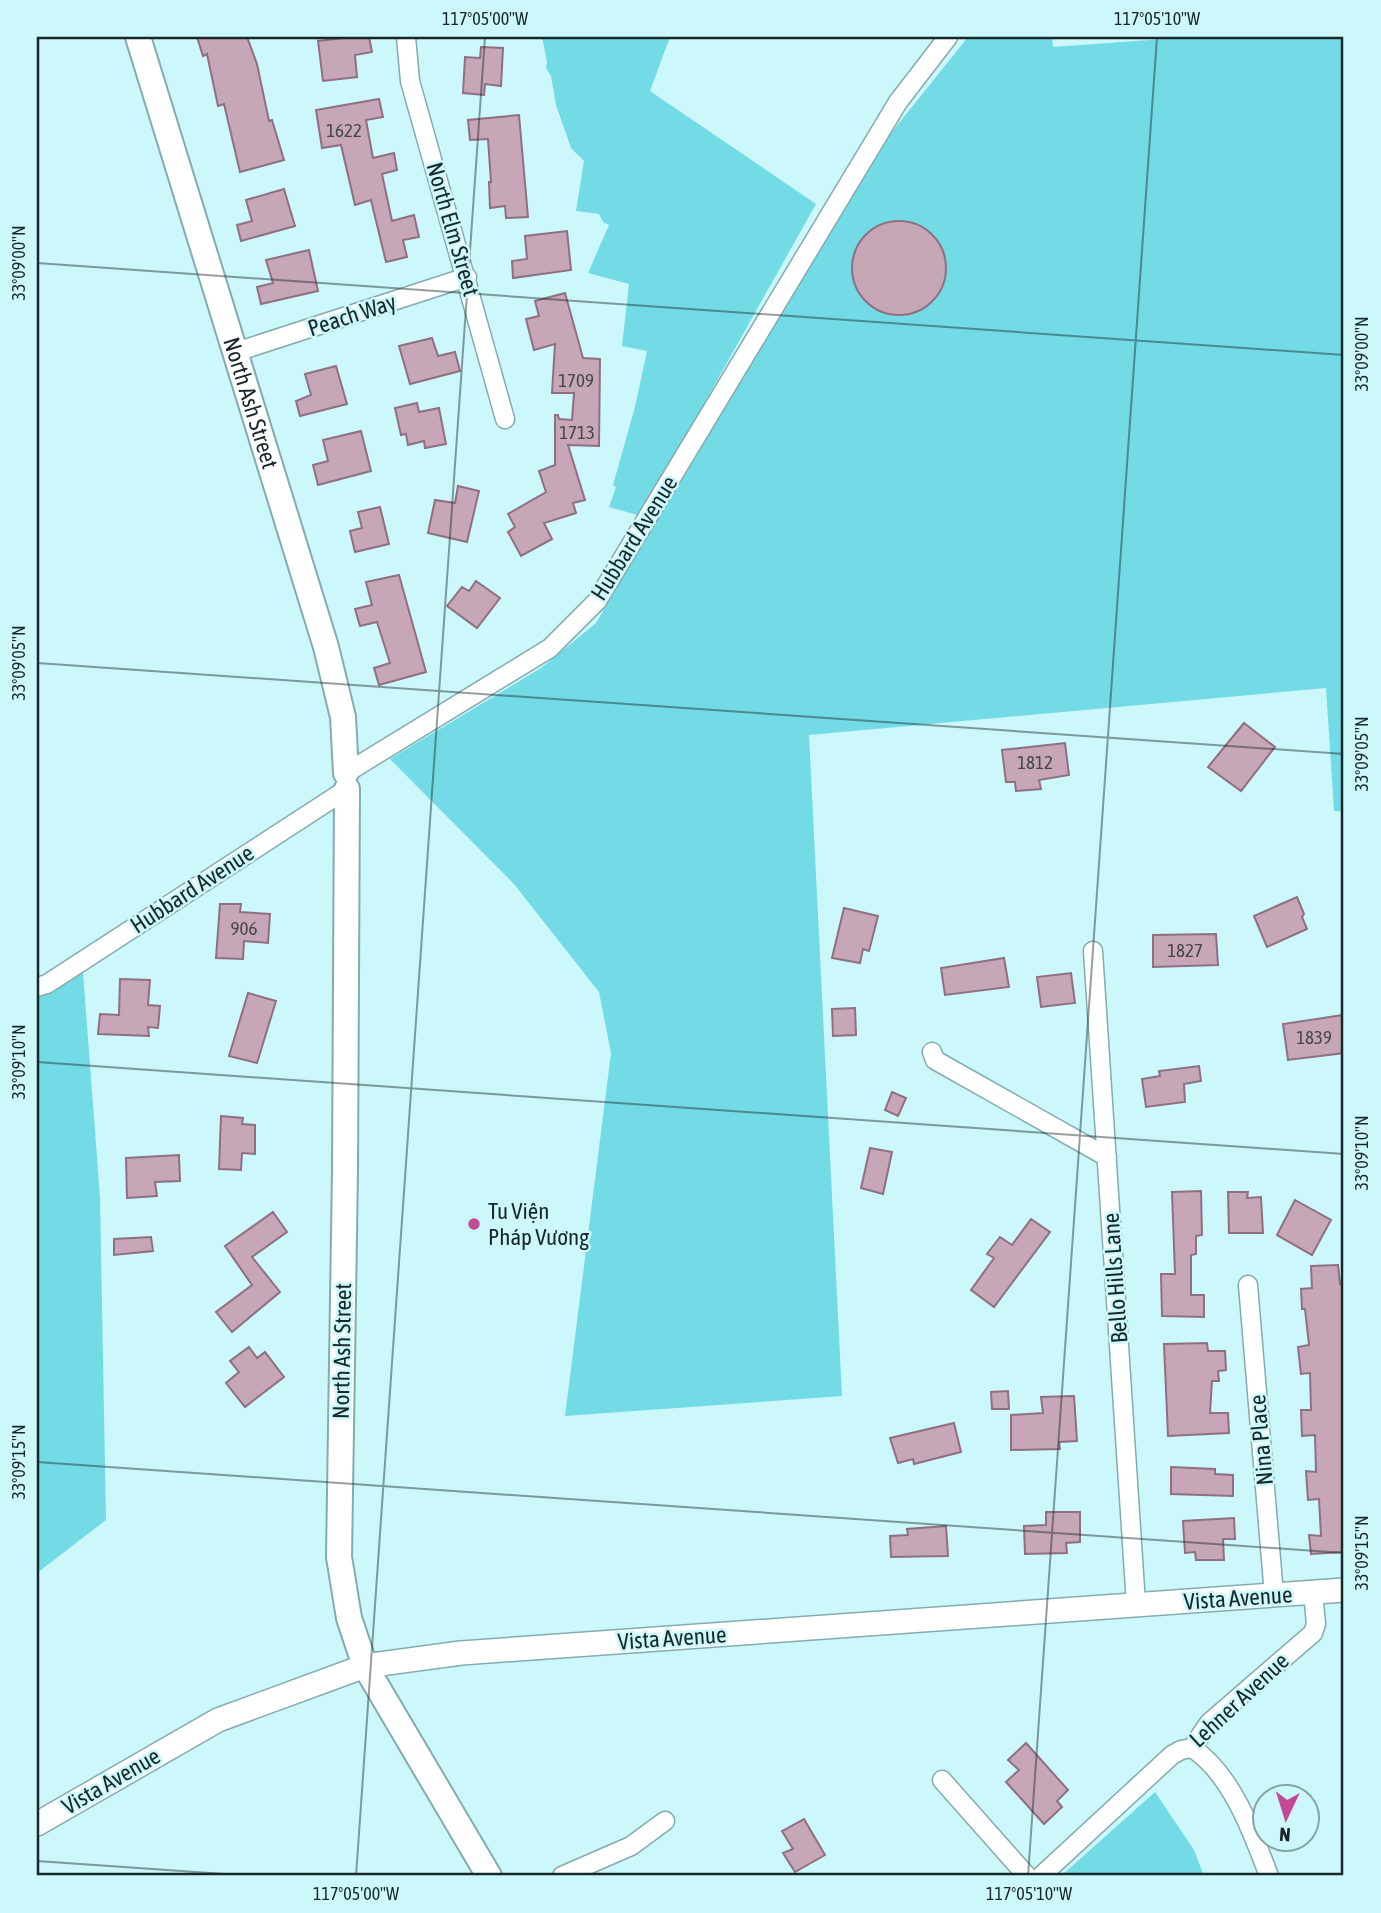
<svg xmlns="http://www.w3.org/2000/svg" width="1381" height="1913" font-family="'Asap Condensed',sans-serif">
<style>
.green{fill:#73dbe6}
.building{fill:#c6a6b7;stroke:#8e7081;stroke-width:2}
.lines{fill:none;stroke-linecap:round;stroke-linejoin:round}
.minor-casing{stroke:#83acb0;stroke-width:21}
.tertiary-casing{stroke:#83acb0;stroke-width:26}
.secondary-casing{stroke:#83acb0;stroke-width:28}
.minor{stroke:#fff;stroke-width:18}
.tertiary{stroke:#fff;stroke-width:23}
.secondary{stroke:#fff;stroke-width:24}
.ticks{fill:none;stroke:#18282a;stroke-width:2;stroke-opacity:0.45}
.poi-dot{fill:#c44999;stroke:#ccf7fb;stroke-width:2.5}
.labels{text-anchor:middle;stroke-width:5;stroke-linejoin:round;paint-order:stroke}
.number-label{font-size:19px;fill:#44484d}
.street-label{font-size:23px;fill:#18282a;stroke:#ccf7fb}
.poi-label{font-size:23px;fill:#18282a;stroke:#ccf7fb;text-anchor:start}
.neatline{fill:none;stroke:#18282a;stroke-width:2.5}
.ticks-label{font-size:18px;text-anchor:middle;fill:#18282a}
</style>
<rect width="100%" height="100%" fill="#ccf7fb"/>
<path class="green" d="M542,37H670L650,91L816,204L641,516L609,507L616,487L613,485L635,407L647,351L622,346L629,284L588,273L609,225L603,222L599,214L576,211L584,161L571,148L556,105L551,76L546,68L547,62Z
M968,37H1052L1053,47L1191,37H1344V811H1334L1326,688L809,735L842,1396L565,1416L611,1053L599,992L514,884L390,759L541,668L596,623L871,158Z
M83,972L100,1197L106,1520L37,1573V996Z
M1155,1792L1194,1850L1204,1876H1061Z"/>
<path class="building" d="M197,37H247L257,64L269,121L272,120L284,160L240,172L224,104L218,106L207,54L203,56Z
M353,37H369L372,52L355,55L357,77L323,81L318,41Z
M481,47L503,48L501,86L485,84L484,95L463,93L465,57L480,58Z
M379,99L383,117L366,120L373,158L394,153L397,170L382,174L392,221L414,215L419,237L403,240L407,257L386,262L371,200L355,205L341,145L322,148L316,110Z
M519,115L528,217L506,218L505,206L490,208L489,182H491L488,139L470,140L468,120Z
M284,189L295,226L241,241L237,225L252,221L246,200Z
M852 268a47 47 0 1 1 94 0a47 47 0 1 1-94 0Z
M567,231L571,270L513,278L512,261L527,259L525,236Z
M309,250L318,291L261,304L257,287L273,283L266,260Z
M565,293L583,358L600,359L599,446L568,445L585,500L573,503L576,513L544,523L552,539L521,556L508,532L515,527L508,514L546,492L539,471L555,465V415H558L559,419L572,420L574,393H552L555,344L534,350L526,319L539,316L535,301Z
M432,338L438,356L455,352L460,371L410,384L399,346Z
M336,366L347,404L300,416L296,401L311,395L305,374Z
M417,403L419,412L439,408L446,444L425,448L424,441L408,445L406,434L401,435L395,408Z
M361,431L371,471L318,485L313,465L328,461L323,440Z
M458,486L479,491L467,542L428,533L435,500L455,503Z
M380,507L389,544L355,552L350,531L362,528L358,512Z
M399,575L426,672L379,685L374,668L390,663L377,622L360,626L355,609L372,605L366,582Z
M476,581L500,598L477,628L447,606L462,587L469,591Z
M1244,723L1275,747L1241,791L1208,767Z
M1065,743L1069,775L1039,780L1041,789L1016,791L1015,782H1006L1002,750Z
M1297,897L1304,914L1302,917L1307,929L1267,947L1254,916Z
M220,904H241L240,912L270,914L268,943L244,941L243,959L216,958Z
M844,908L878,916L869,951L863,949L860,963L832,958Z
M1216,934L1218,965L1153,967V935Z
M1004,958L1009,987L945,995L941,968Z
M1071,973L1075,1003L1041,1007L1037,977Z
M120,979L150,980L148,1005L160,1006L158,1028L148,1027L149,1036L98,1034L100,1014L119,1015Z
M248,993L276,1001L257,1063L229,1056Z
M855,1008L856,1035L833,1036L832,1009Z
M1343,1015L1344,1053L1288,1060L1283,1024Z
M1199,1066L1201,1081L1184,1084L1185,1102L1146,1107L1142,1079L1160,1076L1159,1071Z
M892,1092L906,1098L898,1116L885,1110Z
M221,1116L243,1118L242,1124L255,1125V1154L242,1153L241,1170L219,1169Z
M870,1148L892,1152L883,1194L861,1188Z
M179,1155L180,1181L155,1182L157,1196L127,1198L126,1158Z
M1201,1191L1202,1235L1196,1236V1254L1191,1255V1295H1204V1317L1162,1316L1161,1274H1175L1172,1192Z
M1228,1192H1248L1247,1198L1261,1197L1263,1233H1229Z
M1295,1200L1331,1220L1312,1255L1277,1235Z
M273,1212L287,1232L252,1257L280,1292L232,1332L216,1312L252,1285L225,1246Z
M1031,1219L1050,1232L994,1307L971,1290L994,1258L987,1254L1000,1237L1012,1245Z
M151,1237L153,1251L114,1255V1239Z
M1338,1265L1340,1284H1344V1552L1311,1554L1309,1535L1321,1536L1319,1499L1308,1500L1306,1471L1316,1472L1315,1435L1302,1436L1301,1410H1311L1310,1373L1301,1374L1298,1347L1309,1345L1305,1309H1302L1301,1289L1312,1288L1311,1266Z
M1207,1343L1208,1351H1225L1226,1370L1218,1371L1219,1381H1212L1210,1413H1228L1229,1433L1168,1436L1164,1344Z
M249,1347L257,1358L265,1352L284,1377L245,1407L226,1383L239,1372L230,1361Z
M1008,1391L1009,1409H992L991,1392Z
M1074,1396L1077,1441L1059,1442L1060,1449L1011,1450V1415L1043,1413L1041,1397Z
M954,1423L961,1452L914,1464L913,1459L898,1463L890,1438Z
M1171,1467L1215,1469V1474L1233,1475V1496L1171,1494Z
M1046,1512H1080V1542L1066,1543L1067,1553L1025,1554L1024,1526L1046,1525Z
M1234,1518L1235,1539H1223L1224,1560H1196L1195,1552L1185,1553L1183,1521Z
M946,1526L948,1556L891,1557L890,1536L908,1535L907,1529Z
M1026,1743L1068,1790L1057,1801L1062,1807L1044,1824L1006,1782L1019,1770L1008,1760Z
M804,1819L825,1855L795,1872L783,1853L793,1849L782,1831Z"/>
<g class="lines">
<defs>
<path id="minor" d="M406,37L410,81L505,419
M236,352L467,277
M346,773L550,648L597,601L898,102L948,37
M1093,951L1136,1604
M37,987L47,984L347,789
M932,1052L935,1060L1107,1157
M1248,1285L1274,1595
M1192,1748L1209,1723L1313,1633L1316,1624L1313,1592
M1192,1748C1232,1774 1253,1834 1269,1876
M942,1780L1027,1876
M562,1876L631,1846L665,1821
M1041,1876L1172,1755L1181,1750L1192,1748"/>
<path id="tertiary" d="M37,1824L218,1720L365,1666L461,1653L1344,1590"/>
<g id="secondary">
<path id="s1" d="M138,37L326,647L343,717L346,773"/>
<path d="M347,789L345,1170L339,1557L349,1618L365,1666L489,1876"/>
</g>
</defs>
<use href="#minor" class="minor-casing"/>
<use href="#tertiary" class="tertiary-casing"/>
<use href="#secondary" class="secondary-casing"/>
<use href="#minor" class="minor"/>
<use href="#tertiary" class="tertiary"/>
<use href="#secondary" class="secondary"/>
</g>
<path class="ticks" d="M37,263L1344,355M37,663L1344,754M37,1062L1344,1154M37,1462L1344,1553M37,1861L253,1876M356,1876L485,37M1028,1876L1157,37"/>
<circle class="poi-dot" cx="474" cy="1224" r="7"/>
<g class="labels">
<g class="number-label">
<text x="344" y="137">1622</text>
<text x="576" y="387">1709</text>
<text x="577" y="439">1713</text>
<text x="1035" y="769">1812</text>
<text x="244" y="935">906</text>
<text x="1185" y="957">1827</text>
<text x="1314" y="1044">1839</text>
</g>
<g class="street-label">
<text transform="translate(453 229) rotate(74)" y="8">North Elm Street</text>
<text transform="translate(352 315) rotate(-18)" y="8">Peach Way</text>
<text dy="8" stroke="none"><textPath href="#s1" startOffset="383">North Ash Street</textPath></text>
<text transform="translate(634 538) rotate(-58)" y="8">Hubbard Avenue</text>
<text transform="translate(192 889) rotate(-33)" y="8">Hubbard Avenue</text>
<text transform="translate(1115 1278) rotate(-94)" y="8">Bello Hills Lane</text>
<text transform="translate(342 1351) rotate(-89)" y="8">North Ash Street</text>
<text transform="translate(1261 1440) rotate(-95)" y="8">Nina Place</text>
<text transform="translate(1238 1598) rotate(-4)" y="8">Vista Avenue</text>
<text transform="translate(672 1638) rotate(-4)" y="8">Vista Avenue</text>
<text transform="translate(1239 1700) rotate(-43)" y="8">Lehner Avenue</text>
<text transform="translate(111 1781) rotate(-30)" y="8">Vista Avenue</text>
</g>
<g class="poi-label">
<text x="488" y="1219">Tu Viện<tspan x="488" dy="26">Pháp Vương</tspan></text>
</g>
</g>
<rect width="1381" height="1913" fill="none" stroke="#ccf7fb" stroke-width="77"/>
<g transform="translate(1286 1818) rotate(184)"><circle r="33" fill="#ccf7fb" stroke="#84a4a7" stroke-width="2"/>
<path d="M0-5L12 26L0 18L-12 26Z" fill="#c44999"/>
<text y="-10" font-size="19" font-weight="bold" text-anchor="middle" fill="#18282a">N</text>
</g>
<rect x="38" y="38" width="1304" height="1836" class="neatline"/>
<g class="ticks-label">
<text x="485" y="25">117°05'00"W</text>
<text x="1157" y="25">117°05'10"W</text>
<text transform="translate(19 263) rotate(-90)" y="6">33°09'00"N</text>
<text transform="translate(1362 354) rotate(-90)" y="6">33°09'00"N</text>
<text transform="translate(19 663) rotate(-90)" y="6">33°09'05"N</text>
<text transform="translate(1362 754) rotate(-90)" y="6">33°09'05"N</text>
<text transform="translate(19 1062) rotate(-90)" y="6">33°09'10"N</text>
<text transform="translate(1362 1153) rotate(-90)" y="6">33°09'10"N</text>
<text transform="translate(19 1462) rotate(-90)" y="6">33°09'15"N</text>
<text transform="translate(1362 1553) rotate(-90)" y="6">33°09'15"N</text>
<text x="356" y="1900">117°05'00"W</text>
<text x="1029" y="1900">117°05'10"W</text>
</g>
</svg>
